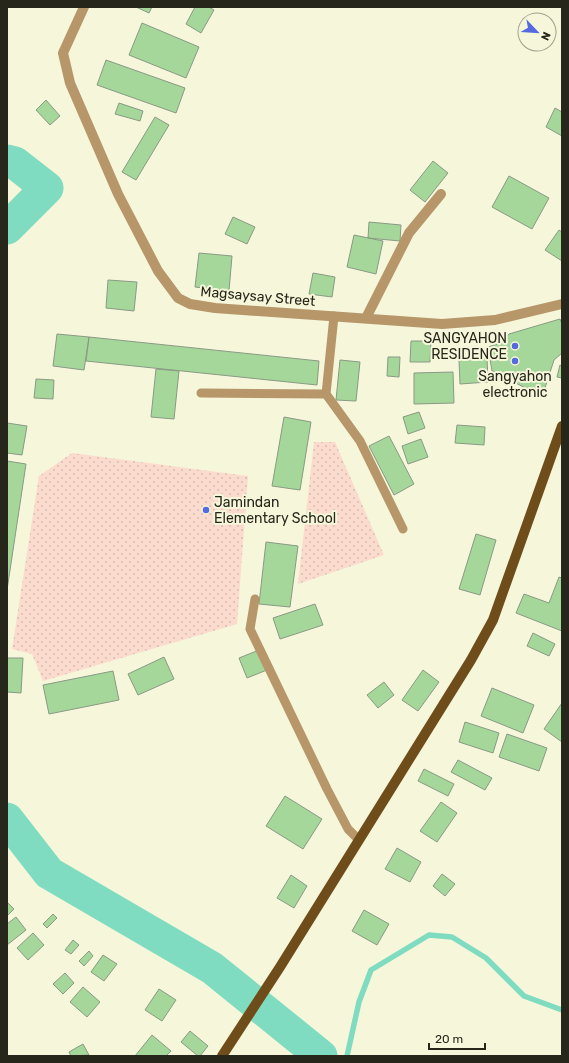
<svg xmlns="http://www.w3.org/2000/svg" width="569" height="1063" font-family="Rubik,sans-serif">
<style>
.grass{fill:url(#grass-dots)}
.lines{fill:none;stroke-linecap:round;stroke-linejoin:round}
.stream{stroke:#7fdcc0;stroke-width:5.5}
.river{stroke:#7fdcc0;stroke-width:33}
.building{fill:#a5d79a;stroke:#899a85}
.lane{stroke:#b7966a;stroke-width:9}
.street{stroke:#b7966a;stroke-width:10}
.primary{stroke:#6f4d1a;stroke-width:10}
.poi-dot{fill:#546be0;stroke:#f6f6da;stroke-width:1.5}
.labels{text-anchor:middle;stroke-width:4;stroke-linejoin:round;paint-order:stroke}
.street-label{font-size:14px;fill:#26261b;stroke:#f6f6da}
.poi-label{font-size:14px;fill:#26261b;stroke:#f6f6da;text-anchor:end}
</style>
<defs>
<pattern id="grass-dots" width="8" height="8" patternUnits="userSpaceOnUse"><rect width="8" height="8" fill="#fcdbcf"/><path d="M2 2h.1M6 6h.1" fill="none" stroke="#d8bcb1" stroke-width="1.8" stroke-linecap="round"/></pattern>
</defs>
<rect width="100%" height="100%" fill="#f6f6da"/>
<path class="grass" d="M314,442H335L384,555L298,584Z
M72,453L248,476L237,624L43,681L32,654L12,649L39,476Z"/>
<g class="lines">
<path class="stream" d="M347,1056L359,1002L371,970L429,935L452,937L486,958L524,996L562,1010"/>
<path class="river" d="M7,161L15,163L47,188L7,228
M7,819L49,873L212,968L321,1056"/>
</g>
<path class="building" d="M136,7H152L149,13Z
M195,7H209L214,10L201,33L186,24Z
M142,23L199,47L186,78L129,55Z
M106,60L185,88L176,113L97,85Z
M46,100L60,116L50,125L36,110Z
M119,103L143,111L140,121L115,114Z
M555,108L562,112V136L546,127Z
M155,117L169,125L136,180L122,172Z
M433,161L448,173L425,202L410,190Z
M509,176L549,198L532,229L492,207Z
M233,217L255,227L247,244L225,234Z
M369,222L401,225L400,241L368,238Z
M559,230L562,232V261L545,250Z
M354,235L383,241L376,274L347,267Z
M199,253L232,256L229,291L195,287Z
M313,273L335,277L332,297L309,294Z
M108,280L137,282L134,311L106,308Z
M560,319L562,324V353L554,360L542,397L514,382L516,378L492,371L488,347L501,343L509,334Z
M57,334L89,337L84,370L53,366Z
M89,337L319,361L317,385L86,361Z
M411,341H431L430,362H410Z
M388,357H400L399,377L387,376Z
M487,358L488,382L460,384L459,360Z
M340,360L360,362L356,401L336,400Z
M560,365L562,366V378L557,377Z
M156,369L179,371L174,419L151,417Z
M453,372L454,403L414,404V373Z
M36,379L54,380L53,399L34,398Z
M419,412L425,428L408,434L403,417Z
M284,417L311,422L300,490L272,486Z
M7,423L27,426L22,455L7,453Z
M457,425L485,427L484,445L455,443Z
M389,436L414,484L394,495L369,446Z
M421,439L428,457L408,464L402,446Z
M7,461L26,464L7,590Z
M476,534L496,540L480,595L459,589Z
M266,542L298,546L290,607L259,604Z
M559,577L562,578V631L516,613L524,594L549,603Z
M315,604L323,625L280,639L273,618Z
M533,633L555,644L549,656L527,646Z
M259,650L267,670L247,678L239,658Z
M164,657L174,679L138,695L128,674Z
M7,658H23L21,693L7,692Z
M423,670L439,682L418,711L402,700Z
M113,671L119,700L49,714L43,685Z
M384,682L394,695L378,708L367,695Z
M492,688L534,705L523,733L481,716Z
M562,703V742L544,729Z
M465,722L499,733L493,753L459,742Z
M507,734L547,748L539,771L499,757Z
M458,760L492,778L485,790L451,772Z
M424,769L454,784L448,796L418,781Z
M285,796L322,819L303,849L266,826Z
M441,802L457,813L437,842L420,831Z
M397,848L421,862L410,882L385,869Z
M442,874L455,884L445,896L433,886Z
M291,875L307,886L294,908L277,898Z
M7,902L14,909L7,916Z
M364,910L389,924L377,945L352,931Z
M53,914L57,918L47,928L43,924Z
M16,917L26,930L7,945V924Z
M33,933L44,945L28,960L17,948Z
M73,940L79,945L71,954L65,950Z
M89,951L93,956L84,966L79,961Z
M103,955L117,964L104,981L91,972Z
M65,973L74,983L63,994L53,984Z
M83,987L100,1002L87,1017L70,1002Z
M159,989L176,1000L162,1021L145,1010Z
M190,1031L208,1046L200,1056H198L181,1042Z
M152,1035L171,1051L166,1056H135Z
M83,1044L89,1055L71,1056L69,1052Z"/>
<g class="lines">
<path class="lane" d="M201,393L326,394L334,316
M326,394L360,441L403,529
M255,599L250,629L327,789L348,829L359,840"/>
<path class="street" d="M84,7L63,53L70,83L118,194L158,271L178,298L190,304L215,308L442,324L495,320L562,304
M366,318L409,233L441,194"/>
<path class="primary" d="M222,1056L280,967L471,660L493,620L562,426"/>
</g>
<g class="poi-dot">
<circle cx="515" cy="346" r="4"/>
<circle cx="515" cy="361" r="4"/>
<circle cx="206" cy="510" r="4"/>
</g>
<g class="labels">
<g class="street-label">
<text transform="translate(258 296) rotate(5)" y="5">Magsaysay Street</text>
</g>
<g class="poi-label">
<text x="507" y="343">SANGYAHON<tspan x="507" dy="16">RESIDENCE</tspan></text>
<text x="515" y="381" text-anchor="middle">Sangyahon<tspan x="515" dy="16">electronic</tspan></text>
<text x="214" y="507" text-anchor="start">Jamindan<tspan x="214" dy="16">Elementary School</tspan></text>
</g>
</g>
<rect width="569" height="1063" fill="none" stroke="#26261b" stroke-width="16"/>
<g transform="translate(537 32) rotate(115)"><circle r="19" fill="#f6f6da" stroke="#a3a38e"/>
<path d="M0-3L7 15L0 10L-7 15Z" fill="#546be0"/>
<text y="-6" font-size="11" font-weight="bold" text-anchor="middle" fill="#26261b">N</text>
</g>
<path d="M429 1043v6h56v-6" fill="none" stroke="#26261b" stroke-width="2"/>
<text x="435" y="1043" font-size="12" fill="#26261b" stroke="#f6f6da" stroke-width="3" paint-order="stroke">20 m</text>
</svg>
